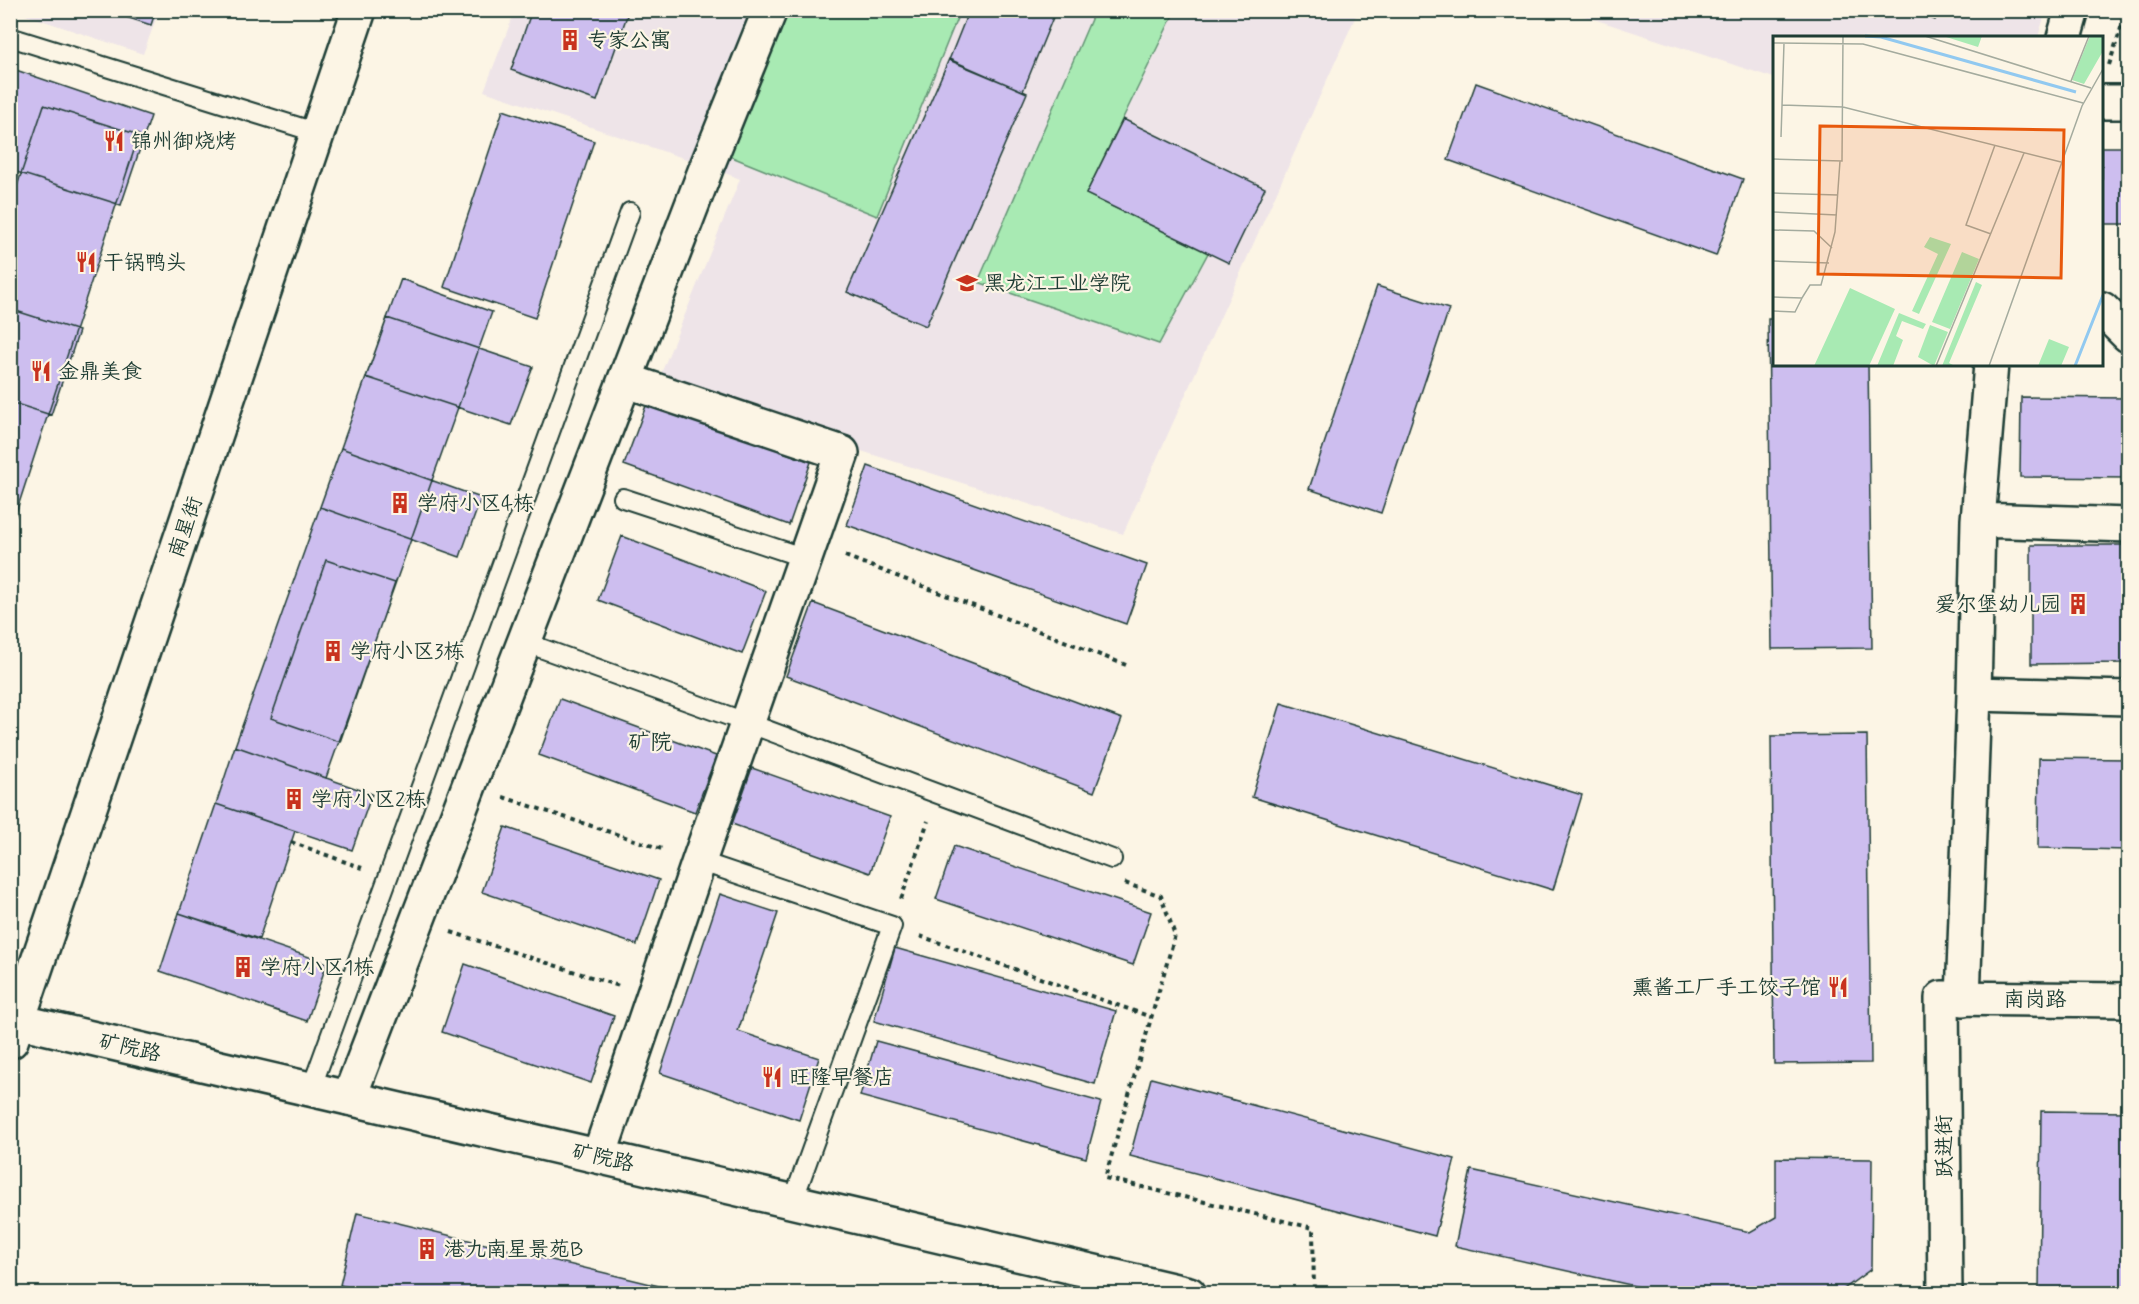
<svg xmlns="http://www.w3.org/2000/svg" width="2139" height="1304" font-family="Mynerve,'LXGW WenKai TC',sans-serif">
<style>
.built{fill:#eee4e8}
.green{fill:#a8eab3;stroke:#649474;stroke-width:1.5}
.building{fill:#cdbeef;stroke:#1f3d34;stroke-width:1.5}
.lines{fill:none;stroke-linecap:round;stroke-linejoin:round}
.lane-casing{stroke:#1f3d34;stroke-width:22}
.street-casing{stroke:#1f3d34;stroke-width:38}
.secondary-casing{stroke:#1f3d34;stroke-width:38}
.path{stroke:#1f3d34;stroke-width:4;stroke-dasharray:4.5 4.5;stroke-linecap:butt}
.lane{stroke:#fcf5e5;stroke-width:18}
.street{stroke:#fcf5e5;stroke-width:33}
.secondary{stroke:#fcf5e5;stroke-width:33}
.labels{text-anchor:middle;stroke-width:4.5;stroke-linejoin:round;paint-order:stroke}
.poi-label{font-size:21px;fill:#1f3d34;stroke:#fcf5e5;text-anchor:start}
.street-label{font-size:21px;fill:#1f3d34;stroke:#fcf5e5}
.neighbourhood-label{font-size:22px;fill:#1f3d34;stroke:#fcf5e5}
.inset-river{fill:none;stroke:#91c9f0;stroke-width:3}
.inset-road{fill:none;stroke:#a4ab9e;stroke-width:1.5}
.view{fill:#e8590c;fill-opacity:0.15;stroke:#e8590c;stroke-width:3}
.inset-edge{fill:none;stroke:#1f3d34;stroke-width:3}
</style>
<rect width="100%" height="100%" fill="#fcf5e5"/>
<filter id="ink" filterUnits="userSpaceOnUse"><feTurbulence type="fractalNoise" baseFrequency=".0167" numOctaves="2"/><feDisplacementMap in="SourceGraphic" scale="12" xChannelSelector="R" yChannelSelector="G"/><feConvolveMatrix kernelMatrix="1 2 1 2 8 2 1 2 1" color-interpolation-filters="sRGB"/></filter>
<g filter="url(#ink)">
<path class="built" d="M11,10L159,11L143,54Z
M515,11H1358L1123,534L656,386L740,179L707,166L484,91Z
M1569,11H2046L2038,37L1774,38V78Z"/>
<path class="green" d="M1095,10L1175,11L1086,194L1208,253L1159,344L978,282Z
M780,11H960L877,216L722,153Z"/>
<path class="building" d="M104,10H156L151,25Z
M532,10H629L597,101L511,70Z
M969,10H1056L1023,91L949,60Z
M1912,10H1939L1935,20Z
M949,59L1027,93L926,326L847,292Z
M10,68L151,116L121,205L10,170Z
M1476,83L1743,179L1716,256L1448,160Z
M44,105L139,135L10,531V207Z
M503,110L594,141L535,318L444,287Z
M1123,119L1265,188L1229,263L1086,194Z
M2102,147H2128V224H2102Z
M401,279L492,312L326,778L235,746Z
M1377,286L1449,309L1381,513L1309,489Z
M10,309L79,331L51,415L10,402Z
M387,318L533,367L511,425L366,377Z
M1768,319H1774V364H1868L1872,648L1772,649Z
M2021,397L2128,398V478L2020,477Z
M647,403L811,462L789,525L624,465Z
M341,448L481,498L460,557L320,507Z
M868,466L1147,565L1126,624L847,525Z
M622,536L766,591L742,654L598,600Z
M2031,545H2125V663L2031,664Z
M326,560L395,583L340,742L271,718Z
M813,603L1122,719L1094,792L786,676Z
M560,699L716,756L695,812L539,755Z
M1281,703L1582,795L1553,890L1252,797Z
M1867,735L1871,1063L1774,1064L1771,736Z
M235,746L372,794L352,850L216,804Z
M2039,758L2128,759V850L2038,848Z
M752,768L890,817L870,873L732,824Z
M216,804L295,831L259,939L179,913Z
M505,827L659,880L637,945L482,892Z
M954,846L1151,912L1133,965L936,899Z
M720,894L778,913L738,1031L819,1058L799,1120L660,1073Z
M179,913L327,963L307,1021L160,971Z
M895,948L1116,1011L1095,1084L874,1021Z
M465,964L614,1016L591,1083L442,1032Z
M876,1041L1101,1102L1086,1158L860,1096Z
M1151,1078L1455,1159L1435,1236L1130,1156Z
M2041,1111L2128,1112V1294H2039Z
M1776,1158L1872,1159L1871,1269L1837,1294H1671L1455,1246L1471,1170L1750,1232L1776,1217Z
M357,1213L692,1294H377L340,1285Z"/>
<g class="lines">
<defs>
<path id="lane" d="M10,37L318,133
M623,498L805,558
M524,642L748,723L1112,859
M699,861L892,926L793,1201
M311,1089L630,212"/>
<path id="street" d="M2064,38L2072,10
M2102,102H2128
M2102,309L2128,335
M1978,520L2128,525
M1974,694L2128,698
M1963,999L1974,694L1978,520L1991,364
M349,1098L707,166L770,10
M599,1156L699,861L842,453L625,380"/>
<path id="secondary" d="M18,1021L1189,1294
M11,1041L359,10
M1945,1294L1942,998L2128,1000"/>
</defs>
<use href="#lane" class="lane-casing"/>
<use href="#street" class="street-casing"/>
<use href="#secondary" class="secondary-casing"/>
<path class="path" d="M2109,65L2123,22H2128
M845,556L1126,665
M503,797L665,850
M291,842L362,868
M1125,883L1161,896L1175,935L1105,1178L1313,1228L1314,1294
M901,899L928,821
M451,932L619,986
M920,936L1151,1017"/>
<use href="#lane" class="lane"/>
<use href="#street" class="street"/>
<use href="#secondary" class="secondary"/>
</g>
</g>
<defs>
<symbol id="building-bare" viewBox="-9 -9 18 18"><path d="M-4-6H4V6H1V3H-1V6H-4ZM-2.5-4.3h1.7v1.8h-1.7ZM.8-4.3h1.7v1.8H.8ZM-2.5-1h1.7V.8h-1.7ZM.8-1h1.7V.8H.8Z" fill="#c8321e" stroke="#fcf5e5" stroke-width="2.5" paint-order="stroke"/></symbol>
<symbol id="restaurant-bare" viewBox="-9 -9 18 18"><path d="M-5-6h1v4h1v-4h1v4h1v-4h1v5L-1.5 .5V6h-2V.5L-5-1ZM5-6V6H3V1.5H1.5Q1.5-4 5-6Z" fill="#c8321e" stroke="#fcf5e5" stroke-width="2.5" paint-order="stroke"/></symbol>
<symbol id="university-bare" viewBox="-9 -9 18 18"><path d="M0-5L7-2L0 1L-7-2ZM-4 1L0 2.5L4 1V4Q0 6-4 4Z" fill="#c8321e" stroke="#fcf5e5" stroke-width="2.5" paint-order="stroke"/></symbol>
</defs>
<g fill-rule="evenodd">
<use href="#building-bare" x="555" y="25" width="30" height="30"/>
<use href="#restaurant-bare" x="99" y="126" width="30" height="30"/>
<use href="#restaurant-bare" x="71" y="247" width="30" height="30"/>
<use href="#university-bare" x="952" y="268" width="30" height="30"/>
<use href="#restaurant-bare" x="26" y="356" width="30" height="30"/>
<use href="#building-bare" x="385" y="488" width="30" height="30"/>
<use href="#building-bare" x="2063" y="589" width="30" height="30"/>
<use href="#building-bare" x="318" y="636" width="30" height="30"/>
<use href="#building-bare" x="279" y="784" width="30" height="30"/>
<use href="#building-bare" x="228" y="952" width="30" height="30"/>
<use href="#restaurant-bare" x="1823" y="972" width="30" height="30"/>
<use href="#restaurant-bare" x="757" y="1062" width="30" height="30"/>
<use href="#building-bare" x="412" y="1234" width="30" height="30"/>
</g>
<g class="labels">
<g class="poi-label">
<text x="587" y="47">专家公寓</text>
<text x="131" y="148">锦州御烧烤</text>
<text x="103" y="269">干锅鸭头</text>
<text x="984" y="290">黑龙江工业学院</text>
<text x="58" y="378">金鼎美食</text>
<text x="417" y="510">学府小区4栋</text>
<text x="2061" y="611" text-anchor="end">爱尔堡幼儿园</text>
<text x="350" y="658">学府小区3栋</text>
<text x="311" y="806">学府小区2栋</text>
<text x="260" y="974">学府小区1栋</text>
<text x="1821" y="994" text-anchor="end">熏酱工厂手工饺子馆</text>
<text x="789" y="1084">旺隆早餐店</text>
<text x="444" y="1256">港九南星景苑B</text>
</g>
<g class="street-label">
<text transform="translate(185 527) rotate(-71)" y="7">南星街</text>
<text x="2035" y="1006">南岗路</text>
<text transform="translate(130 1047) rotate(13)" y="7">矿院路</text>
<text transform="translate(1944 1146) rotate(-91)" y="7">跃进街</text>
<text transform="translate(603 1157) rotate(13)" y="7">矿院路</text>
</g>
<g class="neighbourhood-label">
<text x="650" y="749">矿院</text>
</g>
</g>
<g transform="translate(1773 36)">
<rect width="330" height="330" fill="#fcf5e5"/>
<path d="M170,0H209L205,11ZM317,0H330V15L311,48L299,44ZM157,201L178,208L146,278L139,275L165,218L151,211ZM189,216L206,223L177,293L159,286ZM203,246L209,249L176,327L182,330H169ZM77,252L122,273L96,330H41ZM126,277L153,288L150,293L129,285L123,300L130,304L120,330H104ZM157,289L175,296L161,330L145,321ZM276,303L296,311L288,330H265Z" fill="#a8eab3"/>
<path class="inset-river" d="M92,0L108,1L303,56M302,330L330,259"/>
<path class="inset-road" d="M152,0L318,52M0,7L90,8L310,67M298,45L316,0M9,69L70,71L288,126M8,101L11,7M0,123L69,125L70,0M0,157L65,159M0,176L64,179M0,194L41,195L59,212M218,198L193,189L222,109M0,225L56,227M0,261L29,262L37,249H48L62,196L67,125M0,275L22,276L29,262M163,330L251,117M216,330L309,70L330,33"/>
<path class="view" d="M47,90L291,94L288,242L45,238Z"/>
<rect width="330" height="330" class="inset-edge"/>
</g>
<rect width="2139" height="1304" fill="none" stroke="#fcf5e5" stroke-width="36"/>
<rect x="18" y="18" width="2103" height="1268" fill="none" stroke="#1f3d34" stroke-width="2" filter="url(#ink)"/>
</svg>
